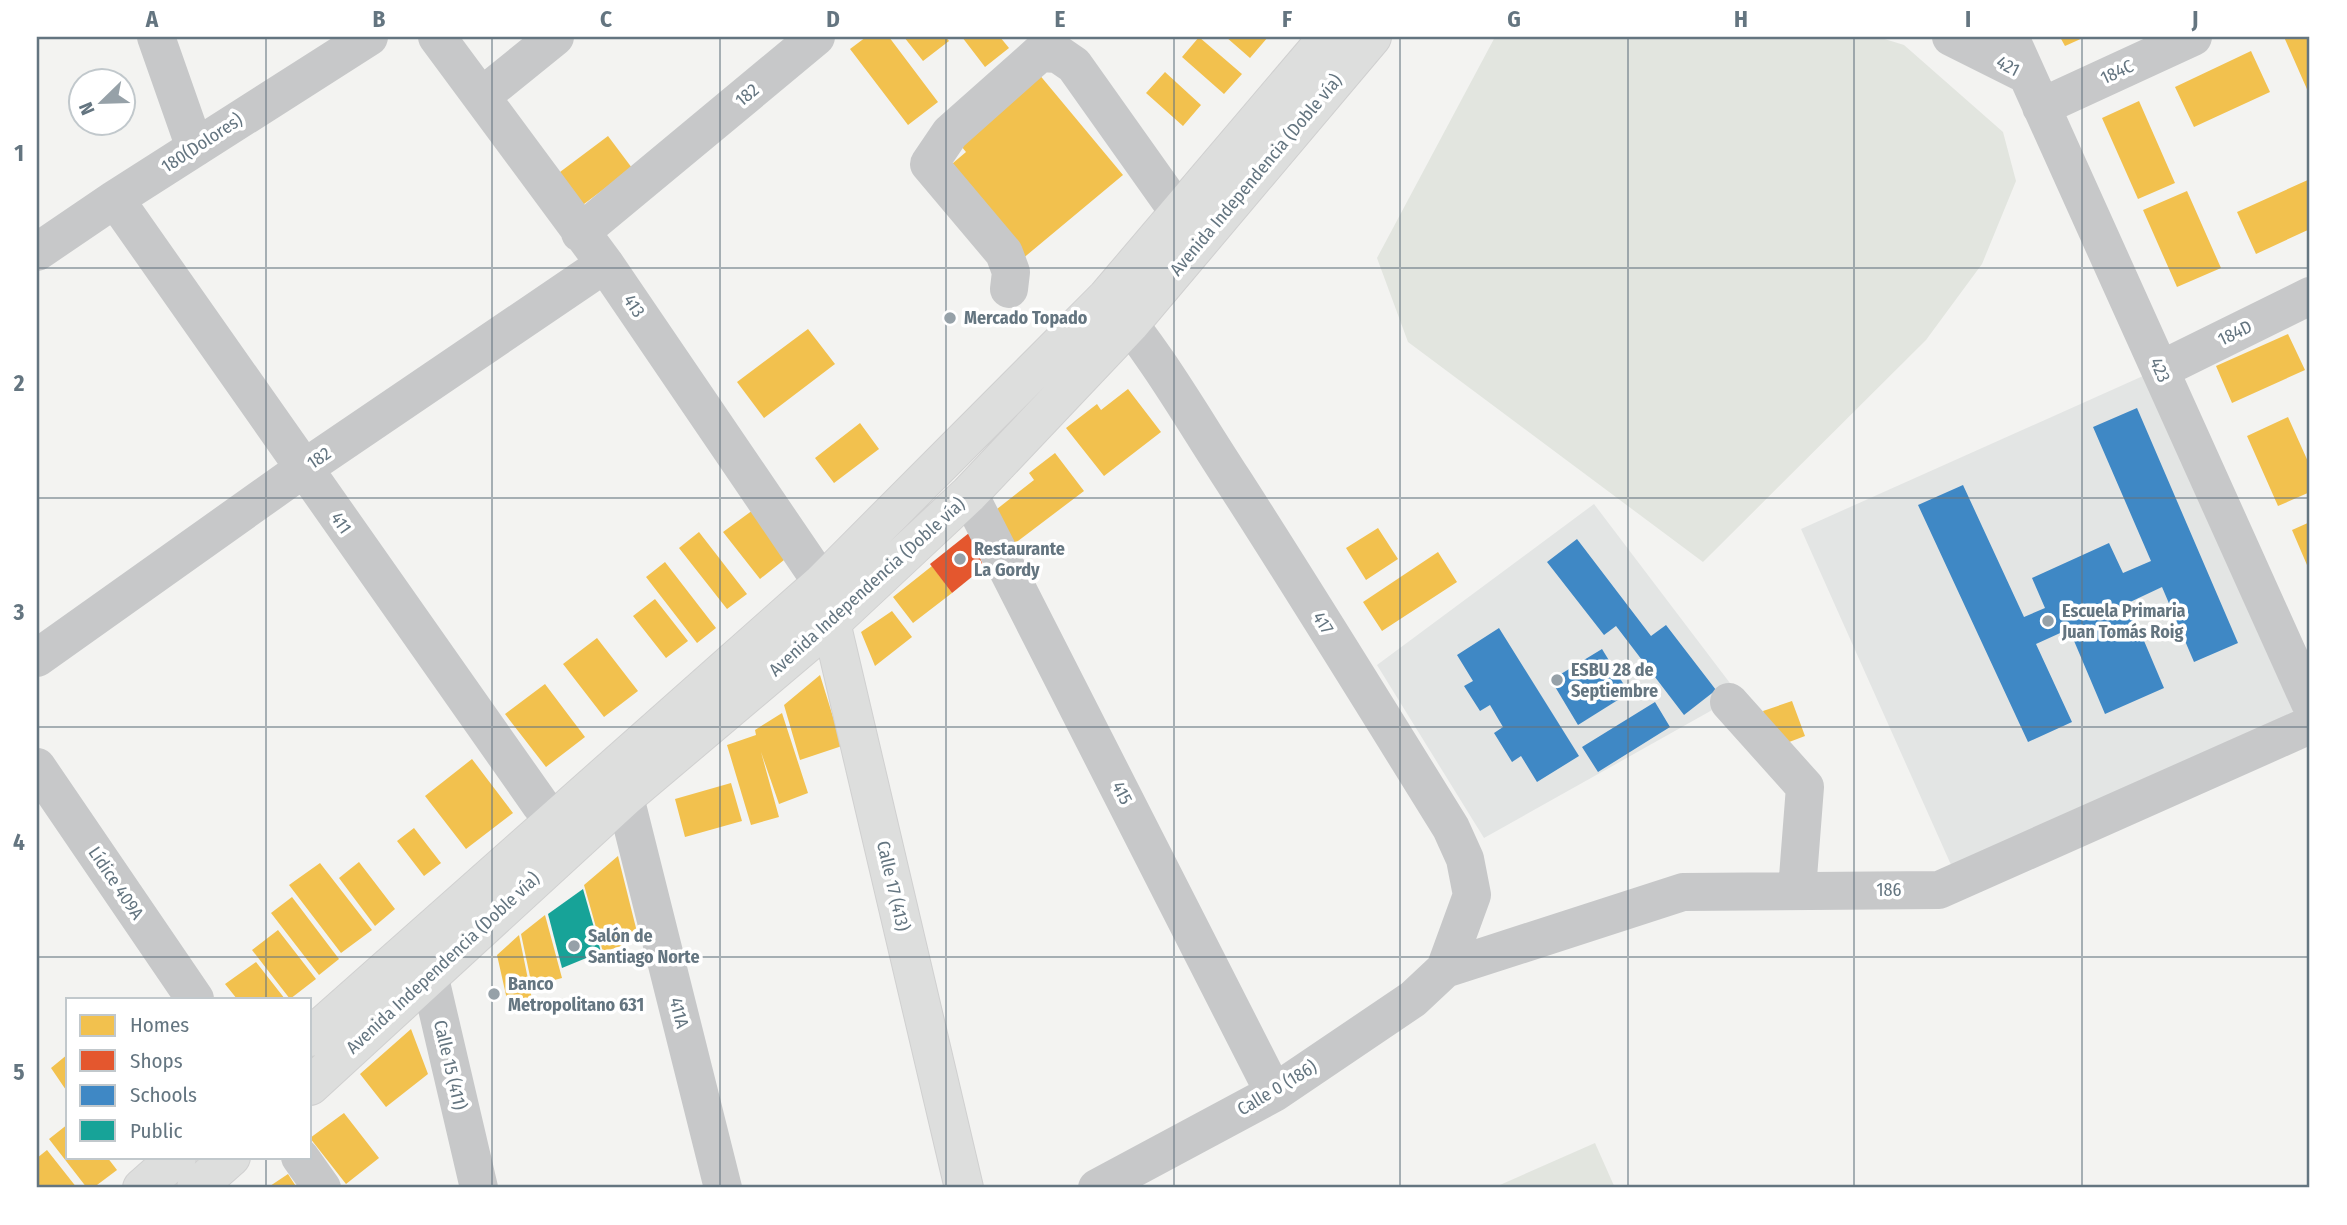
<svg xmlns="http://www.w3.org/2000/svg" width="2347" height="1225" font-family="'Fira Sans Condensed',sans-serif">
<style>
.built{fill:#e3e5e4}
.pitch{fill:#e2e5df}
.homes{fill:#f2c14e}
.shops{fill:#e4572e}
.schools{fill:#3f88c5}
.public{fill:#17a398}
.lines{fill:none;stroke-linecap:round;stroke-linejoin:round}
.major-casing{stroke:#d0d0d0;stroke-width:40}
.minor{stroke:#c7c8c9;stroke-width:38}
.major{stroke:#dddedd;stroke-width:38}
.grid{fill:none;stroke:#647580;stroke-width:2;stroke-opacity:0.55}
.poi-dot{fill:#96a1a8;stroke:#fff;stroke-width:2.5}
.labels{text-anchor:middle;stroke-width:7;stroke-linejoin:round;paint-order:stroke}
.street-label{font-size:18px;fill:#647580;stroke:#fff}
.poi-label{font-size:18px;font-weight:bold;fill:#647580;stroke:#fff;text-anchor:start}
.neatline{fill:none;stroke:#647580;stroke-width:2.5}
.grid-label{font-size:23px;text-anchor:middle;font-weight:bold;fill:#647580}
</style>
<rect width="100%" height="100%" fill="#f3f3f1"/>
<path class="built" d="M2143,376L2294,713L1952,867L1801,529Z
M1594,504L1739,695L1484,838L1377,665Z"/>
<path class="pitch" d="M1495,37H1878L1904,45L2003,132L2016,181L1982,264L1926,340L1703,562L1408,342L1377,258Z
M1595,1143L1615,1188H1493Z"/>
<path class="homes" d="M866,37H889L938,102L908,125L850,49Z
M904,37H946L949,41L923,61Z
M962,37H1000L1009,48L985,67Z
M1199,37L1242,74L1224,94L1182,57Z
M1226,37H1268L1250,58Z
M2060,37H2085L2065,46Z
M2284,37H2310V96Z
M2251,51L2270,92L2194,127L2175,87Z
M1165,72L1201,105L1183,126L1146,93Z
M1038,73L1123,175L1021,260L946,169L966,152L957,141Z
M2139,101L2175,183L2138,199L2102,118Z
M608,136L632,168L580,207L556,175Z
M2310,179V229L2256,254L2237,212Z
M2187,191L2221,268L2177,287L2143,210Z
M808,329L835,364L764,418L737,382Z
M2288,334L2305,370L2232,403L2216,366Z
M1128,389L1161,432L1104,476L1066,428L1097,404L1101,410Z
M2288,417L2310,466V492L2278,506L2247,436Z
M860,423L879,449L834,483L815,458Z
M1055,453L1084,491L1014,544L997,509L1034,480L1029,473Z
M753,510L789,556L760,579L723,532Z
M2310,522V572L2292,530Z
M1378,528L1398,559L1366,580L1346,548Z
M699,532L747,594L727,609L679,548Z
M1438,552L1457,582L1382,631L1363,602Z
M665,562L716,628L697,643L646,577Z
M932,566L952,593L913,623L893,597Z
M655,599L688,641L666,658L633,616Z
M892,611L912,637L875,666L861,632Z
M597,638L638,691L604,717L563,664Z
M820,675L842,746L800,760L784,705Z
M545,684L585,737L546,767L505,714Z
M1792,701L1805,736L1776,747L1763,711Z
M782,713L808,793L779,804L761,752L779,817L751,825L727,745L756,735L755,730Z
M472,759L513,813L466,849L425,796Z
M731,783L742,821L685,837L675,799Z
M414,828L441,863L424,876L397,841Z
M618,856L639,940L603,952L584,885Z
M359,862L395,909L375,926L339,878Z
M320,863L372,930L341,953L289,885Z
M292,897L339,959L319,975L271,913Z
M545,915L562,978L532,986L521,934Z
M278,930L316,979L290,999L252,950Z
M519,935L532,999L508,1004L497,955Z
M256,962L285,999H237L225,984Z
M411,1029L428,1074L386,1107L360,1074Z
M68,1054V1093L51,1068Z
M344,1113L379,1158L346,1184L310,1138Z
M68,1124V1157H107L117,1170L93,1188H87L49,1139Z
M47,1150L77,1188H37V1158Z
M288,1174L297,1188H267Z"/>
<path class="shops" d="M969,533L984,567L952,593L930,564Z"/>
<path class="schools" d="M2137,408L2238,643L2194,662L2162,587L2128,603L2164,688L2105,714L2069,629L2036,644L2072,722L2028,742L1918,505L1963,485L2024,617L2045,608L2032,578L2109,543L2123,573L2151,561L2093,427Z
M1577,539L1651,636L1666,625L1716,690L1684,715L1616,626L1604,635L1547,562Z
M1499,628L1579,756L1537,782L1521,756L1512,762L1494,733L1503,727L1490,705L1480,711L1464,686L1473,681L1457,655Z
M1602,649L1629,693L1578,725L1551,680Z
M1655,702L1670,727L1598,772L1582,747Z"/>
<path class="public" d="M583,889L601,952L562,968L548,914Z"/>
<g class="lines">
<defs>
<path id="major" d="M826,601L964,1188
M310,1037L822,583L1107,297L1328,37
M310,1086L625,797L831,623L969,494L1130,324L1372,37
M142,1188L177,1157
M196,1188L231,1157"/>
</defs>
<use href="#major" class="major-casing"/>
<path class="minor" d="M156,37L195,148
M437,37L605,264L822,583
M1951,37L2027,75
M2010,37L2310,703
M482,96L555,37
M2041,107L2193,37
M115,199L540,804L572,845
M580,233L816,37
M37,252L115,199L369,37
M1009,289L1011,272L1004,253L929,164L950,133L1040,53L1058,54L1074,65L1179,213
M1110,300C1157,355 1193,419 1233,480C1307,595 1379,712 1451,828L1465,859L1472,895L1445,969
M2160,370L2310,296
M969,494L1274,1093
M37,658L303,469L605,264
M1729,702L1805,787L1797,890
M37,767L195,999
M625,797L723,1188
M412,953L429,974L479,1188
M300,1157L322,1188
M1097,1188L1274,1093L1413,999L1445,969L1683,892L1939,890L2310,725"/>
<use href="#major" class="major"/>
</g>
<path class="grid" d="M266,37V999M492,37V1188M720,37V1188M946,37V1188M1174,37V1188M1400,37V1188M1628,37V1188M1854,37V1188M2082,37V1188M37,268H2310M37,498H2310M37,727H2310M37,957H2310M266,1157V1188"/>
<g class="poi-dot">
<circle cx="950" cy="318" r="7"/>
<circle cx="960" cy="559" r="7"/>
<circle cx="2048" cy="621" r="7"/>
<circle cx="1557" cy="680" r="7"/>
<circle cx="574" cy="946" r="7"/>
<circle cx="494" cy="994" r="7"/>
</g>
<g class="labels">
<g class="street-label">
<text transform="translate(2008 66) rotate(27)" y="6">421</text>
<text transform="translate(2117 72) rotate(-25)" y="6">184C</text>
<text transform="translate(747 95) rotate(-40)" y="6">182</text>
<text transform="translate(202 143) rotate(-33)" y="6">180(Dolores)</text>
<text transform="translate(1256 175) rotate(-50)" y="6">Avenida Independencia (Doble vía)</text>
<text transform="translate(634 306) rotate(56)" y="6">413</text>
<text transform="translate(2235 333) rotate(-26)" y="6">184D</text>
<text transform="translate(2160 370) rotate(66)" y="6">423</text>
<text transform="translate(319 458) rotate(-34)" y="6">182</text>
<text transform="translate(341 523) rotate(55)" y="6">411</text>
<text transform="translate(867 587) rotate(-42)" y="6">Avenida Independencia (Doble vía)</text>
<text transform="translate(1323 623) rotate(58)" y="6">417</text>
<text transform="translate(1122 793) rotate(63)" y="6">415</text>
<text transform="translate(116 883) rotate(56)" y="6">Lídice 409A</text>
<text transform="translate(893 886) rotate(77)" y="6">Calle 17 (413)</text>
<text x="1889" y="896">186</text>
<text transform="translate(443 963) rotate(-43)" y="6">Avenida Independencia (Doble vía)</text>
<text transform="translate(679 1013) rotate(76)" y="6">411A</text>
<text transform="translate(450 1065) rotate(77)" y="6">Calle 15 (411)</text>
<text transform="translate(1277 1088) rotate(-31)" y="6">Calle 0 (186)</text>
</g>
<g class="poi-label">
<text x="964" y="324">Mercado Topado</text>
<text x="974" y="555">Restaurante<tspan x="974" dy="21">La Gordy</tspan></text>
<text x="2062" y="617">Escuela Primaria<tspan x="2062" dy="21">Juan Tomás Roig</tspan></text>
<text x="1571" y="676">ESBU 28 de<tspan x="1571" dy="21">Septiembre</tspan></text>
<text x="588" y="942">Salón de<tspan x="588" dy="21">Santiago Norte</tspan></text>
<text x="508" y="990">Banco<tspan x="508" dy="21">Metropolitano 631</tspan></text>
</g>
</g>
<rect width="2347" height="1225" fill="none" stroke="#ffffff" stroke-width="77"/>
<rect x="66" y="998" width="245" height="161" fill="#ffffff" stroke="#c1c8cc" stroke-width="2"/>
<rect x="80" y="1015" width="35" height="21" fill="#f2c14e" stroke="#c1c8cc" stroke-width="2"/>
<text x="130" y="1032" font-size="21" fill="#647580">Homes</text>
<rect x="80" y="1050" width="35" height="21" fill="#e4572e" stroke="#c1c8cc" stroke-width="2"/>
<text x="130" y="1068" font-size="21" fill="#647580">Shops</text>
<rect x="80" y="1085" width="35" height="21" fill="#3f88c5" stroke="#c1c8cc" stroke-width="2"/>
<text x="130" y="1102" font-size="21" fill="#647580">Schools</text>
<rect x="80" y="1120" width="35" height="21" fill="#17a398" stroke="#c1c8cc" stroke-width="2"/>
<text x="130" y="1138" font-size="21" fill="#647580">Public</text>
<g transform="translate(102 102) rotate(247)"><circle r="33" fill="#ffffff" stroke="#c1c8cc" stroke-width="2"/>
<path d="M0-5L12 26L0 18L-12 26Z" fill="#96a1a8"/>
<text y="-10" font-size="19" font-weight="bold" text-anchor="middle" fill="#647580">N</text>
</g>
<rect x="38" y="38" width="2270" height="1148" class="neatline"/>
<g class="grid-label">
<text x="152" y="27">A</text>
<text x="379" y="27">B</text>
<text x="606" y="27">C</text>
<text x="833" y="27">D</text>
<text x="1060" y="27">E</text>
<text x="1287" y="27">F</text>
<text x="1514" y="27">G</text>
<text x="1741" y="27">H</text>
<text x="1968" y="27">I</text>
<text x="2195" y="27">J</text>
<text x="19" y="161">1</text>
<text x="19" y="391">2</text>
<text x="19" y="620">3</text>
<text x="19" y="850">4</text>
<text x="19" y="1080">5</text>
</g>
</svg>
